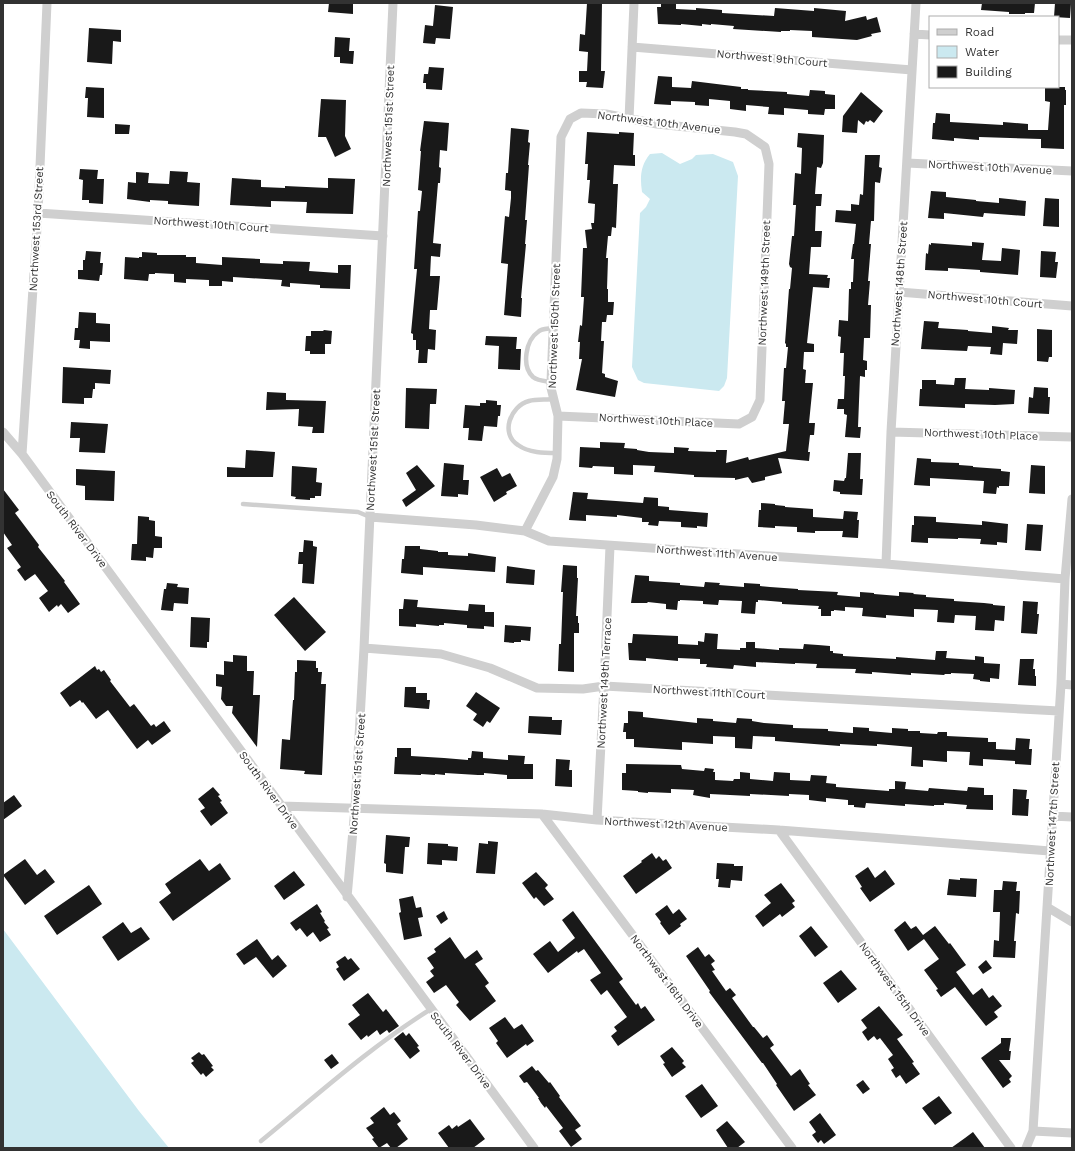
<svg xmlns="http://www.w3.org/2000/svg" width="1075" height="1151" font-family="'Work Sans',sans-serif">
<style>
.water{fill:#cbe9f0}
.building{fill:#191919}
.lines{fill:none;stroke-linecap:round;stroke-linejoin:round}
.lane{stroke:#cfcfcf;stroke-width:4.5}
.street{stroke:#cfcfcf;stroke-width:9}
.labels{text-anchor:middle;stroke-width:4;stroke-linejoin:round;paint-order:stroke}
.street-label{font-size:11px;fill:#323232;stroke:#fff}
</style>
<rect width="100%" height="100%" fill="#fff"/>
<path class="water" d="M662,153L680,164L692,159L696,155L713,154L733,162L738,176L727,378L724,386L719,391L644,383L638,380L632,367L640,213L646,207L650,199L642,192C640,178 640,166 650,154Z
M3,929L139,1111L169,1148H3Z"/>
<path class="building" d="M329,3H353V14L328,12Z
M587,3H602L601,71H605L603,88L586,87L587,82H579V71H587L588,52L579,51L580,34L585,35Z
M661,3H676V9L696,10V8L722,10V13L774,16L775,8L814,11V8L846,11L845,21L866,16L867,20L877,17L881,32L871,34L872,36L857,40L812,37V31L790,30V31H781V32L733,29L734,26L711,24V25L702,24V26L681,24V25L658,24L657,7H661Z
M982,3H1035L1034,13H1025V14H1009V12L981,10Z
M1055,3H1071L1070,18L1054,17Z
M435,5L453,7L450,39L436,38L435,44L423,43L425,25L433,26Z
M89,28L121,30V42L113,41L112,64L87,62Z
M335,37L350,38L349,51H354L353,64L340,63V57H334Z
M429,67L444,68L442,90L426,89V83H423L424,74H428Z
M658,76L672,77V87L691,88L692,81L741,87V89H748V90L787,92V94L809,96L810,90L825,91V94L835,95V109H825L824,115L808,114V110L784,108V115L768,114L769,107L746,105V111L730,109V101L709,99V106L695,105V102L671,101V105L654,104Z
M86,87L104,88V118L87,117L88,98H85Z
M1050,87H1065V90H1066V105H1064V149L1041,148V139L979,137V140L954,138V141L932,139L933,123H935L936,113L950,114V122L1003,125V122L1028,124V130H1048L1050,102L1045,101V88H1050Z
M861,92L883,111L874,123L870,120L868,122L866,121L864,125L858,120L857,133L842,132L843,116Z
M321,99L346,100L345,136L351,149L335,157L326,137H318Z
M424,121L449,123L447,151L440,150L439,167L441,168L440,183H438L433,243L441,244L440,257L431,256L430,276H440L437,310H430L429,329L436,330L435,350L428,349L427,363H418L419,350H416V340H413V334L411,333L417,269H414L418,211H420L422,191L418,190L421,151H420Z
M115,124L130,125L129,134H115Z
M511,128L529,130L528,142L530,143L528,165H529L525,220H527L525,244H526L521,298H522L521,317L504,315L508,264L501,263L505,216L509,217L511,198V191L505,190L506,173H508Z
M587,132L619,134V132L634,133L633,155H635V166L614,165L613,184H618L616,228L612,227L611,236H608L606,258H608L607,289H608V302H614L613,315H607L606,322H602L601,341H604L602,373L605,374V377L618,381L615,397L576,390L582,359H579L580,342H578L580,325L582,326L584,297H581L583,248H587L585,230L592,229L591,223H594L595,204L588,203L590,180H587L588,164H585Z
M798,133L824,135L823,163L821,168L817,167L815,194H822L821,206H816L815,231H822L821,247H811L809,274L828,275L827,278H830L829,288L813,287L807,343L814,344V352H804L803,369L806,370L805,383H813L809,423H815L814,435H810L808,452H810L809,461L778,458L782,473L765,477V480L752,483L748,477L735,480V478L694,477V475L654,472L655,466L633,465V475L614,474V467L593,466L592,468L579,467L580,447L600,448V442L625,443L624,448L637,449V450L649,452L674,453V447L689,448L688,451L716,452V450H727L726,463L748,457L749,460L786,451L789,424H783L785,401H782L784,368H786L788,347H786V344L785,343L789,289H790L792,268L790,267L789,264L792,236H794L796,205H793L795,173L801,174L802,148L797,147Z
M865,155H880L879,167L882,168L880,183L875,182L874,221H871L869,244H871L868,281H870L868,305H871L870,338H864L863,360L867,361V370H865V377L860,376L858,427H861L860,438L845,437L847,415L844,414V409H837L838,399H844L845,376H843L844,353H840L841,337L838,336L839,320L848,321L849,289H851V282H853L854,259H851L853,244H854L856,224L835,222L836,210L851,211V204L859,205L860,194L863,195Z
M80,169L98,170L97,179H104L103,204L89,203V200H82L83,180L79,179Z
M170,171L188,172L187,182L200,183L199,206L168,204V201L150,200V202L127,199L128,182L136,183V172L149,173L148,183L169,184Z
M232,178L261,180V187L285,188V186L328,188V178L355,179L353,214L306,213L307,202L271,201V207L230,205Z
M931,191L946,192V197L976,200V201L999,203V198L1026,201L1025,216L984,213L983,217L944,213V219L928,218Z
M1045,198L1059,199V227L1043,226Z
M972,242L984,243L982,260L1001,261L1002,248L1020,250L1018,275L980,272V270L948,268V271L925,270L926,253L928,254L929,244L931,245V243L972,246Z
M86,251L101,252L100,263H103L102,275H100L99,281L78,279V270H83V260H85Z
M1041,251L1056,252L1055,262H1058L1056,278L1040,277Z
M142,252L157,253V255H186V257H196V263L222,265V257L260,259V263L283,264V261L310,262L309,271L338,273V265H351L350,289L320,288V285L290,283V287L281,286L282,280L233,277V282L222,281V286H209V280L186,279V283L174,282V274L155,273V274H149L148,281L124,279L125,257L139,258V257H142Z
M79,312L96,313V323L110,324V342L90,341V349L79,348L80,340H74L75,328H78Z
M924,321L939,322L938,328L968,330V331L992,333V326L1009,328L1008,330H1018L1017,344L1003,343L1002,355L990,354L991,347L968,346L967,351L921,349Z
M1037,329L1052,330V357H1049L1048,362L1037,361Z
M324,330L332,331L331,344H325V354H310V351H305L306,336H311V331H323Z
M486,336L517,337L516,349H521L520,370L498,369L499,346L485,345Z
M63,367L111,370L110,384L95,383V389H93L92,398H84V404L62,403Z
M955,378H966L965,389L989,390V388L1015,390L1014,404L995,405L965,404V408L919,406L920,389H922V380H936V384L954,385Z
M1034,387L1048,388V397H1050L1049,414L1028,413L1029,397L1033,398Z
M406,388L437,389L436,404H430L429,429L405,428Z
M267,392L286,393V400L326,401L324,433H312L313,427L298,426L299,409L266,410Z
M486,400L497,401V405H501L500,416H498L497,427L484,426L482,441L468,440L469,428H463L465,405L480,406V403H486Z
M71,422L108,424L105,453L79,452L80,438H70Z
M246,450L275,452L273,477H227V467L245,468Z
M848,453H861L860,479H863L862,495L840,494V492L833,491L834,480L844,481L845,478H846Z
M917,458L931,459V462L959,463V465L973,466V467L1001,469V471L1010,472L1009,486H999V488L997,487L996,494L983,493L984,481L930,478V486L914,485Z
M444,463L464,465L463,480H469L468,495L458,494V497L441,496Z
M417,465L435,486L406,507L402,500L416,490L406,473Z
M1031,465L1045,466V494L1029,493Z
M292,466L317,468L316,482L322,483L321,496H315V498H310V500L295,499L296,497L291,496Z
M497,468L502,477L510,473L517,486L506,492L507,494L494,502L480,477Z
M76,469L115,471L114,501L85,500V486L76,485Z
M3,489L19,510L15,513L39,545L38,547L65,581L64,582L80,604L68,613L61,604L58,607L57,605L49,612L39,598L48,591L35,574L25,581L17,570L21,567L7,548L12,545L3,532Z
M573,492L588,493L587,499L616,501L643,503L644,497L658,498V506L669,507V510L708,513L707,527L697,526V528L681,527V522L659,521L658,526L648,525L649,522H642V518L617,515V517L586,515V521L569,520Z
M761,503L775,504V505L785,506V507L813,509V517L843,519L844,511L858,512L857,520H859L858,538L842,537L843,531H815V533L797,532V527L775,526V528L758,527L759,510H761Z
M138,516L149,517V520L155,521V536L162,537V548H154L153,558L146,557V561L131,560L132,544H137Z
M914,516L936,517V522L982,525V521L1008,524L1007,543L997,542V545L980,544L981,539L958,538V539L928,538V543L911,542L912,525H914Z
M1027,524L1043,525L1041,551L1025,550Z
M304,540L313,541V546L317,547L314,584L302,583L303,564H298L299,552H303Z
M405,546H420V549L438,551V552H448V555L468,556V553L496,557L495,572L423,567V575L401,573L402,559H404Z
M563,565L577,566V578H578L576,616H578V623H579V633H574V672L558,671L559,644H561L563,592H561Z
M507,566L535,570L534,585L506,583Z
M635,575L649,576V581L680,583V585L704,587L705,582L720,583L719,585L744,587V583L760,584V586L770,587L798,589V590L838,592L837,595L860,597V592L874,593V594L899,596V592L914,593L913,594L926,595V597L954,599V601L984,603L993,604V605L1005,606L1004,621L995,620L994,631L975,630L976,616L955,615L954,623L937,622L938,610L914,609V617L886,615V618L862,616L863,608L845,607V611L834,610V611H831V616H821V609H818L819,606L782,604V602L758,600V602H756L755,614L741,613L742,601L719,600L718,605L703,604V601L680,600V601H678L677,610L666,609V604L648,602L647,603H631Z
M167,583L178,584L177,587L189,588L188,604L174,603L173,611L161,610L164,589H166Z
M294,597L326,632L305,651L274,615Z
M404,599L418,600L417,607L468,611L469,604L485,605V612H494V627L484,626V629L467,628V625L444,623V625H439V626L416,624V627L399,626V609H403Z
M1023,601L1038,602L1037,614H1039L1037,634L1021,633Z
M191,617L210,618L209,642H207V648L190,647Z
M505,625L531,627L530,641L521,640V642H514V643L504,642Z
M705,633L718,634L717,649L740,650V648H746V642H755V648L779,650V648L803,649L804,644L818,645L830,646V651H833V653L843,654V656L896,659V657L935,660L936,651H947L946,658L975,660V656L984,657V663L1000,664L999,679L990,678V682L980,681V680L973,679L974,674L951,673V674H945L944,675L911,673V675L872,672V674L855,673L856,669L816,668L817,664L795,663V664L756,662V667L734,665L733,669L706,667L707,664H700V659L678,658V661L646,658V661L629,660L628,643H632L633,634L678,636V644L698,645V641L704,642Z
M233,655L247,656V671H254L253,695H260L257,747L232,713L233,706H226L221,699L222,687L216,686V674L224,675V661L233,662Z
M1020,659H1034L1033,669H1035V676H1036V686L1018,685Z
M297,660L316,661V668H318V672H322L321,684H326L322,775L304,774L305,771L280,769L282,739L290,740L293,700H294L295,672H297Z
M95,666L97,670L99,669L101,672L104,670L111,680L110,681L130,707L134,704L151,726L154,724L156,727L164,721L171,731L152,745L148,740L137,749L108,710L96,719L83,702L82,703L80,700L70,707L60,693Z
M405,687H416V693H427V700H430L429,709L404,707Z
M476,692L500,708L490,723L487,721L483,727L473,720L477,714L466,706Z
M628,711L643,712V717L697,723V718L713,719V721L736,723L737,718L752,719V721L764,723L793,725V728L828,729V731L853,733V727L869,728V731L892,733V728L908,729V731H920V733L937,734L938,732H947V736L988,738V742H996V749L1015,750L1016,738L1030,739L1029,749H1032L1031,765L1015,764V761L983,759V766L969,765L970,752L947,751V762L923,760V767L911,766L912,747L877,744V746L840,744V746L775,741V737L753,736L752,749L735,748V737L713,736V744L682,742V750L634,747V739H626V732H623L624,723H628Z
M529,716L552,717V720H562L561,735L528,733Z
M397,748H411V756L444,758L468,760V758H471L472,751L483,752V758L508,760V755L525,756L524,764H533V779H507V775L484,773V775H478L445,773V775L435,774V775L421,774V775L394,774L395,757H397Z
M556,759L570,760L569,770H572V787L555,786Z
M626,764L681,765L682,769L704,771L705,768L714,769L713,772H715V780L733,781L734,779H740V772L750,773V779L773,781L774,772L790,773V780L810,781L811,775L827,776L826,783L836,784V787L889,791V789H895V781L906,782L905,789L928,791L929,788L967,791L968,787L984,788V795H993V810L966,809L967,805L944,803V805H934V806L905,804V806L866,803L865,808L854,807V805H848V800L826,798V802L809,800V795L789,794V796L750,794V796L710,794V798L693,795L694,790L671,789V793L648,792V793L638,792V791L622,790V773H626Z
M213,787L220,795L218,796L222,801L220,802L228,813L211,826L200,811L205,808L198,799Z
M1013,789L1027,790L1026,799H1029L1028,816L1012,815Z
M14,795L22,806L3,820V803Z
M386,835L410,837L409,847H405L403,874L386,872V864L384,863Z
M488,841L498,842L495,874L476,873L479,843L488,844Z
M428,843L448,844V846L458,847L457,861L442,860V865L427,864Z
M652,853L656,859L659,856L663,861L666,859L672,868L636,894L623,876L642,862L641,861Z
M25,859L37,875L45,869L55,882L25,905L3,875Z
M200,859L209,871L220,863L231,879L173,921L159,902L171,893L165,884Z
M717,863L734,864V866H743L742,881L731,880L730,888L718,887L719,879H716Z
M868,867L875,878L885,870L895,884L870,902L860,888L862,887L855,876Z
M294,871L305,885L284,900L274,886Z
M536,872L548,885L545,888L554,899L544,906L536,897L534,899L522,883Z
M960,878L977,879L976,897L947,895L949,879L960,880Z
M1003,881L1017,882L1016,891H1020L1019,914L1016,913L1014,941H1016L1015,958L993,957L994,940L999,941L1000,912H993L994,890H1002Z
M781,883L795,901L792,903L795,907L782,917L780,914L763,927L755,916L771,903L764,895Z
M89,885L102,904L57,935L44,916Z
M413,896L416,908L421,907L423,917L418,918L422,936L404,940L399,913L401,912L399,899Z
M317,904L322,912L320,913L325,921L324,922L329,928L327,929L331,935L320,942L313,932L307,937L300,928L296,931L290,923Z
M667,905L673,914L679,909L687,919L680,924L681,926L669,935L660,923L661,922L655,914Z
M444,911L448,919L441,924L436,916Z
M573,911L623,979L619,982L636,1005L638,1003L641,1009L645,1006L655,1020L618,1046L611,1036L617,1031L614,1027L627,1017L607,990L601,995L590,980L601,973L584,949L578,953L577,951L548,973L533,954L550,941L558,952L575,938L562,920Z
M905,921L911,929L916,926L923,935L935,926L949,944L950,943L966,965L956,972L973,995L982,988L989,998L993,995L1002,1006L994,1012L998,1017L986,1026L955,987L941,997L936,990L938,989L924,970L939,959L924,939L908,951L894,930Z
M123,922L131,933L141,927L150,939L118,961L102,937Z
M811,926L828,947L815,957L799,936Z
M450,937L465,959L477,950L483,959L475,964L489,983L485,986L496,1001L470,1021L456,1005L459,1002L446,985L434,993L426,982L434,976L430,971L434,968L427,958L436,952L434,949Z
M257,939L272,960L278,955L287,966L273,978L256,957L244,965L236,954Z
M698,947L705,957L709,954L715,961L711,964L715,970L712,971L726,991L730,988L736,995L732,998L753,1027H754L763,1038L767,1035L774,1045L770,1048L791,1076L800,1069L810,1084L808,1085L816,1095L794,1111L776,1085L777,1084L763,1063H762L709,992L710,991L686,956Z
M345,956L348,960L351,958L360,969L344,981L336,969L339,967L336,962Z
M986,960L992,968L983,974L978,967Z
M841,970L857,989L838,1003L823,983Z
M368,993L383,1012L386,1009L399,1026L389,1033L387,1030L380,1035L377,1030L368,1037L367,1035L361,1040L348,1024L360,1015L352,1005Z
M879,1006L903,1035L897,1039L914,1062L912,1063L920,1074L906,1084L900,1075L896,1078L891,1070L894,1068L888,1059L893,1055L880,1038L877,1040L874,1036L868,1041L862,1032L867,1028L861,1020Z
M505,1017L514,1029L522,1024L534,1041L527,1046L526,1044L507,1058L496,1043L498,1041L489,1028Z
M403,1032L406,1036L409,1033L419,1046L417,1047L420,1051L410,1059L394,1039Z
M1001,1038H1011L1009,1051H1011L1010,1060H999L1012,1076L1009,1079L1011,1082L1003,1088L981,1058L1001,1043Z
M672,1047L684,1061L682,1063L686,1067L672,1077L663,1064L665,1063L660,1056Z
M199,1052L202,1055L204,1054L213,1066L211,1067L214,1070L206,1077L203,1073L201,1075L191,1063L194,1061L191,1058Z
M332,1054L339,1063L331,1069L324,1060Z
M532,1066L536,1071L538,1070L549,1083L550,1082L560,1096L559,1097L581,1126L575,1130L582,1139L571,1147L559,1131L563,1128L546,1106L545,1108L541,1103L538,1098H539L527,1082L524,1083L519,1076Z
M863,1080L870,1089L863,1094L856,1085Z
M702,1084L718,1106L701,1118L685,1096Z
M939,1096L952,1113L935,1125L922,1108Z
M384,1107L390,1115L394,1112L401,1121L397,1124L408,1139L396,1148H391L387,1143L379,1148L372,1139L374,1138L366,1128L374,1123L370,1118Z
M820,1113L836,1135L824,1144L821,1140L818,1143L812,1135L816,1132L809,1122Z
M470,1119L485,1139L473,1148H449L438,1133L449,1125L452,1129L457,1125L458,1127Z
M727,1121L745,1142L737,1148H728L716,1130Z
M973,1132L985,1148H951L965,1138Z"/>
<g class="lines">
<path class="lane" d="M551,382C545,381 538,381 533,377C521,366 526,340 538,332C542,328 548,329 553,328
M554,399C546,400 536,399 529,401C510,406 500,434 518,445C529,453 544,453 557,453
M243,504L358,512L370,517
M261,1141C316,1096 370,1047 431,1009"/>
<path class="street" d="M914,34L930,35
M1058,40H1072
M632,47L912,70
M629,119L634,3
M907,163L1072,171
M38,213L383,236
M899,292L1072,306
M3,432L22,454C193,685 362,917 534,1148
M891,432L1072,437
M22,454L38,213L47,3
M370,517L476,525L525,531L549,541L886,564L1065,579
M525,531L553,477L557,459L558,416L551,388V382L561,137L570,119L581,113L606,114L657,124L735,132L746,134L765,147L769,164L760,400L752,417L739,424L558,416
M886,564L891,432L916,3
M364,648L441,654L490,668L537,688L583,689L604,686L1059,711
M1061,684L1072,685
M281,806L542,814L597,820L779,830L1050,851
M542,814L792,1148
M1052,816L1072,817
M597,820L604,686L610,546
M779,830L1011,1148
M347,897L355,808L364,648L393,3
M1047,907L1072,922
M1033,1131L1072,1133
M1026,1148L1033,1131L1061,684L1065,579L1072,499"/>
</g>
<g class="labels">
<g class="street-label">
<text transform="translate(772 58) rotate(5)" y="4">Northwest 9th Court</text>
<text transform="translate(659 122) rotate(7)" y="4">Northwest 10th Avenue</text>
<text transform="translate(388 126) rotate(-88)" y="4">Northwest 151st Street</text>
<text transform="translate(990 167) rotate(3)" y="4">Northwest 10th Avenue</text>
<text transform="translate(211 224) rotate(4)" y="4">Northwest 10th Court</text>
<text transform="translate(36 229) rotate(-87)" y="4">Northwest 153rd Street</text>
<text transform="translate(764 283) rotate(-88)" y="4">Northwest 149th Street</text>
<text transform="translate(899 284) rotate(-86)" y="4">Northwest 148th Street</text>
<text transform="translate(985 299) rotate(5)" y="4">Northwest 10th Court</text>
<text transform="translate(554 326) rotate(-88)" y="4">Northwest 150th Street</text>
<text transform="translate(656 420) rotate(3)" y="4">Northwest 10th Place</text>
<text transform="translate(981 434) rotate(2)" y="4">Northwest 10th Place</text>
<text transform="translate(373 450) rotate(-87)" y="4">Northwest 151st Street</text>
<text transform="translate(77 529) rotate(53)" y="4">South River Drive</text>
<text transform="translate(717 553) rotate(4)" y="4">Northwest 11th Avenue</text>
<text transform="translate(604 683) rotate(-87)" y="4">Northwest 149th Terrace</text>
<text transform="translate(709 692) rotate(3)" y="4">Northwest 11th Court</text>
<text transform="translate(357 774) rotate(-86)" y="4">Northwest 151st Street</text>
<text transform="translate(269 790) rotate(54)" y="4">South River Drive</text>
<text transform="translate(666 824) rotate(3)" y="4">Northwest 12th Avenue</text>
<text transform="translate(1052 824) rotate(-87)" y="4">Northwest 147th Street</text>
<text transform="translate(667 981) rotate(53)" y="4">Northwest 16th Drive</text>
<text transform="translate(895 989) rotate(54)" y="4">Northwest 15th Drive</text>
<text transform="translate(461 1050) rotate(53)" y="4">South River Drive</text>
</g>
</g>
<rect width="1075" height="1151" fill="none" stroke="#323232" stroke-width="8"/>
<rect x="929" y="16" width="130" height="72" fill="#ffffff" stroke="#adadad"/>
<rect x="937" y="29" width="20" height="6" fill="#cfcfcf" stroke="#adadad"/>
<text x="965" y="36" font-size="12" fill="#323232">Road</text>
<rect x="937" y="46" width="20" height="12" fill="#cbe9f0" stroke="#adadad"/>
<text x="965" y="56" font-size="12" fill="#323232">Water</text>
<rect x="937" y="66" width="20" height="12" fill="#191919" stroke="#adadad"/>
<text x="965" y="76" font-size="12" fill="#323232">Building</text>
</svg>
